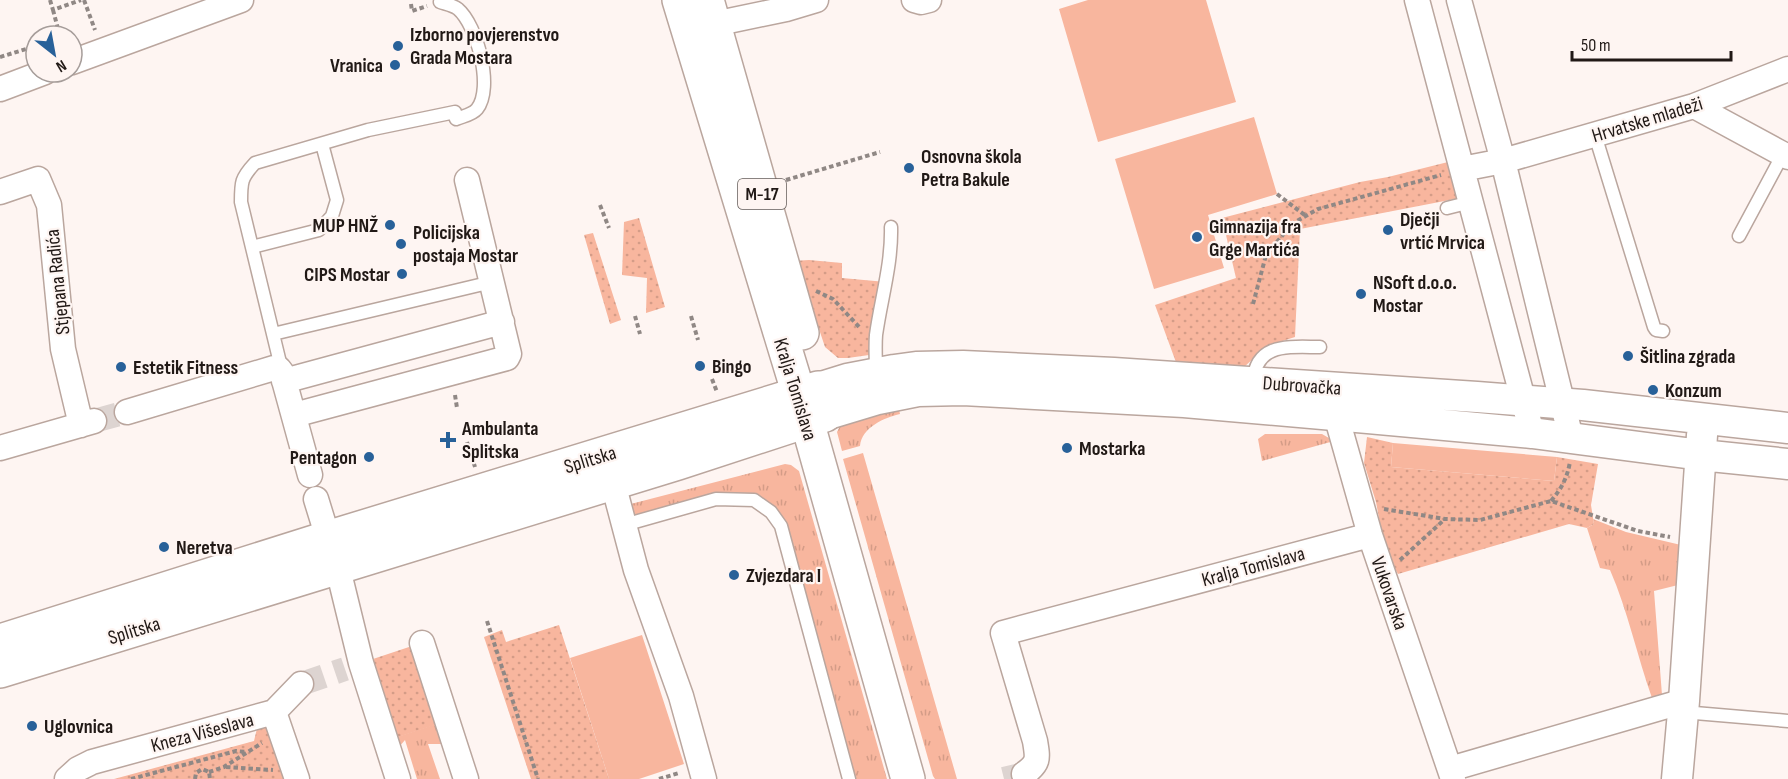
<svg xmlns="http://www.w3.org/2000/svg" width="1788" height="779" font-family="'Sofia Sans Condensed',sans-serif">
<style>
.grass{fill:url(#grass-tufts)}
.park{fill:url(#park-dots)}
.pitch{fill:#f8b69e}
.lines{fill:none;stroke-linecap:round;stroke-linejoin:round}
.minor-tunnel{stroke:#ddd4d1;stroke-width:24;stroke-dasharray:24 12;stroke-linecap:butt}
.service-casing{stroke:#baa69e;stroke-width:15}
.minor-casing{stroke:#baa69e;stroke-width:27}
.tertiary-casing{stroke:#baa69e;stroke-width:33}
.secondary-casing{stroke:#baa69e;stroke-width:36}
.primary-casing{stroke:#baa69e;stroke-width:36}
.path{stroke:#908885;stroke-width:4;stroke-dasharray:4.5 3;stroke-linecap:butt}
.service{stroke:#fff;stroke-width:12}
.minor{stroke:#fff;stroke-width:24}
.tertiary{stroke:#fff;stroke-width:30}
.secondary{stroke:#fff;stroke-width:33}
.primary{stroke:#fff;stroke-width:33}
.poi-dot{fill:#286199;stroke:#fef5f2;stroke-width:2}
.labels{text-anchor:middle;stroke-width:4.5;stroke-linejoin:round;paint-order:stroke}
.shield{fill:#fef5f2;stroke:#635b58;stroke-width:1.5}
.shield-label{font-size:18px;font-weight:bold;fill:#211916}
.poi-label{font-size:20px;font-weight:bold;fill:#211916;stroke:#fef5f2;text-anchor:start}
.street-label{font-size:20px;fill:#211916;stroke:#fef5f2}
</style>
<defs>
<pattern id="grass-tufts" width="24" height="20" patternUnits="userSpaceOnUse" patternTransform="scale(1.5)"><rect width="24" height="20" fill="#f8b69e"/><path d="M3 7l-1-3M5 7V3M7 7l1-3M15 17l-1-3M17 17v-4M19 17l1-3" fill="none" stroke="#d49c87"/></pattern>
<pattern id="park-dots" width="8" height="8" patternUnits="userSpaceOnUse" patternTransform="scale(1.5)"><rect width="8" height="8" fill="#f8b69e"/><path d="M2 2h.1M6 6h.1" fill="none" stroke="#d49c87" stroke-width="1.8" stroke-linecap="round"/></pattern>
</defs>
<rect width="100%" height="100%" fill="#fef5f2"/>
<path class="grass" d="M897,400L900,414C884,418 862,427 860,446L842,451L837,432L843,420Z
M1265,434H1322L1334,441L1262,461L1258,439Z
M863,453L957,779H935L933,776L843,459Z
M785,464L791,465L799,471L887,779H851L782,520L757,497L627,520L623,506Z
M1593,519L1626,532L1681,545L1678,585L1654,591L1662,695L1652,698C1637,656 1628,611 1610,570L1600,568L1587,528L1594,524Z
M442,722L449,744H428L440,779H417L405,740L393,754L388,740Z"/>
<path class="park" d="M1448,162L1460,198L1300,229L1295,337L1267,346L1243,368L1177,365L1155,305L1236,278L1222,218L1360,182L1388,177Z
M639,218L665,307L646,313L647,278L622,275L624,222Z
M593,233L621,320L610,324L584,235Z
M809,260L842,263V278L886,282L876,354L848,358H838L825,347L798,266L793,261Z
M1367,437L1393,443L1391,467L1554,481L1557,457L1598,464L1591,505L1594,524L1587,528L1569,524L1398,574L1385,551L1376,502L1364,463Z
M559,625L609,779H531L484,637L502,630L506,642Z
M418,644L444,722L386,741L361,663Z
M268,717L292,779H114L254,741L259,720Z"/>
<path class="pitch" d="M1088,0H1206L1236,102L1098,142L1059,9Z
M1254,117L1277,194L1208,215L1224,268L1154,289L1115,159Z
M1393,443L1557,457L1554,481L1391,467Z
M642,635L684,764L639,779H609L570,658Z"/>
<g class="lines">
<path class="minor-tunnel" d="M94,421L127,412
M301,684L345,669
M1004,779L1024,774"/>
<defs>
<path id="service" d="M440,2C446,4 453,5 458,9C477,25 494,88 477,109C472,115 463,116 456,119
M1595,135L1654,327L1656,330L1663,331
M1447,208L1471,202
M1739,236L1783,154
M252,247L319,230L332,216L337,200L322,144
M273,334L492,282
M282,371L241,202C241,182 241,178 255,163L368,130L455,112
M876,373C876,361 875,347 876,335C881,299 892,264 891,227
M1253,382C1256,342 1289,347 1320,347
M624,525L716,499L754,500L771,512L781,526L849,779
M1683,712L1788,721"/>
<path id="minor" d="M914,0L921,2L929,0
M1417,0L1532,433
M1459,0L1503,161L1571,438
M714,24L786,9L816,0
M72,62L241,0
M0,89L45,72
M1694,106L1788,157
M1462,169L1503,161L1694,106L1788,69
M0,192L38,179L49,205L63,349L81,425
M284,381L502,322
M127,412L274,368L279,369L282,373L310,475
M294,415L507,358L509,354L467,180
M1336,415L1370,535L1453,779
M0,448L94,421
M613,483L636,570L681,696L704,779
M316,499L340,577L361,663L398,779
M422,643L466,779
M274,712L297,779
M274,712L301,684
M1450,769L1684,701
M1024,774C1039,763 1038,759 1035,741L1003,633L1370,535
M67,779L78,769L92,762L274,712"/>
<path id="tertiary" d="M818,388L847,379L894,370L916,367L963,366L1114,373L1477,397L1583,405L1788,428
M825,415L878,399L918,391L963,390L1184,402L1368,418L1532,433L1701,455L1788,464
M1677,779L1684,701L1702,435"/>
<path id="secondary" d="M0,641L327,538L818,388
M0,671L678,463L825,415"/>
<path id="primary" d="M679,0L807,421L908,779
M707,0L802,333"/>
</defs>
<use href="#service" class="service-casing"/>
<use href="#minor" class="minor-casing"/>
<use href="#tertiary" class="tertiary-casing"/>
<use href="#secondary" class="secondary-casing"/>
<use href="#primary" class="primary-casing"/>
<path class="path" d="M50,0L53,10L81,0
M84,0L95,30
M411,4L412,11L427,6
M53,10L58,29L54,36
M0,57L36,46
M786,180L880,152
M1277,194L1306,216
M600,205L609,228
M816,291L833,299L860,328
M1253,304L1266,255L1292,224L1318,209L1441,175
M635,316L640,334
M691,316L698,340
M712,379L717,392
M455,395L457,408
M467,442L475,467
M1551,501C1562,488 1567,478 1570,462
M1384,509L1445,519L1480,520L1551,501L1638,531L1670,537
M1400,560L1445,519
M487,621L538,779
M226,767L273,770
M209,772L224,767L262,743
M131,779L236,751L246,752
M195,779L196,773L202,769L209,772L210,779
M659,779L679,773"/>
<use href="#service" class="service"/>
<use href="#minor" class="minor"/>
<use href="#tertiary" class="tertiary"/>
<use href="#secondary" class="secondary"/>
<use href="#primary" class="primary"/>
</g>
<g class="poi-dot">
<circle cx="398" cy="46" r="6"/>
<circle cx="395" cy="65" r="6"/>
<circle cx="909" cy="168" r="6"/>
<circle cx="390" cy="225" r="6"/>
<circle cx="1388" cy="230" r="6"/>
<circle cx="1197" cy="237" r="6"/>
<circle cx="401" cy="244" r="6"/>
<circle cx="402" cy="274" r="6"/>
<circle cx="1361" cy="294" r="6"/>
<circle cx="1628" cy="356" r="6"/>
<circle cx="700" cy="366" r="6"/>
<circle cx="121" cy="367" r="6"/>
<circle cx="1653" cy="390" r="6"/>
<path d="M445 431h6v6h6v6h-6v6h-6v-6h-6v-6h6z"/>
<circle cx="1067" cy="448" r="6"/>
<circle cx="369" cy="457" r="6"/>
<circle cx="164" cy="547" r="6"/>
<circle cx="734" cy="575" r="6"/>
<circle cx="32" cy="726" r="6"/>
</g>
<g class="labels">
<rect class="shield" x="738" y="179" width="48" height="30" rx="4.5"/>
<g class="shield-label">
<text x="762" y="200">M-17</text>
</g>
<g class="poi-label">
<text x="410" y="41">Izborno povjerenstvo<tspan x="410" dy="23">Grada Mostara</tspan></text>
<text x="383" y="72" text-anchor="end">Vranica</text>
<text x="921" y="163">Osnovna škola<tspan x="921" dy="23">Petra Bakule</tspan></text>
<text x="1400" y="226">Dječji<tspan x="1400" dy="23">vrtić Mrvica</tspan></text>
<text x="378" y="232" text-anchor="end">MUP HNŽ</text>
<text x="1209" y="233">Gimnazija fra<tspan x="1209" dy="23">Grge Martića</tspan></text>
<text x="413" y="239">Policijska<tspan x="413" dy="23">postaja Mostar</tspan></text>
<text x="390" y="281" text-anchor="end">CIPS Mostar</text>
<text x="1373" y="289">NSoft d.o.o.<tspan x="1373" dy="23">Mostar</tspan></text>
<text x="1640" y="363">Šitlina zgrada</text>
<text x="712" y="373">Bingo</text>
<text x="133" y="374">Estetik Fitness</text>
<text x="1665" y="397">Konzum</text>
<text x="462" y="435">Ambulanta<tspan x="462" dy="23">Splitska</tspan></text>
<text x="1079" y="455">Mostarka</text>
<text x="357" y="464" text-anchor="end">Pentagon</text>
<text x="176" y="554">Neretva</text>
<text x="746" y="582">Zvjezdara I</text>
<text x="44" y="733">Uglovnica</text>
</g>
<g class="street-label">
<text transform="translate(1647 119) rotate(-17)" y="7">Hrvatske mladeži</text>
<text transform="translate(57 282) rotate(-96)" y="7">Stjepana Radića</text>
<text transform="translate(1302 385) rotate(4)" y="7">Dubrovačka</text>
<text transform="translate(796 389) rotate(73)" y="7">Kralja Tomislava</text>
<text transform="translate(590 459) rotate(-17)" y="7">Splitska</text>
<text transform="translate(1253 566) rotate(-15)" y="7">Kralja Tomislava</text>
<text transform="translate(1390 593) rotate(71)" y="7">Vukovarska</text>
<text transform="translate(134 630) rotate(-17)" y="7">Splitska</text>
<text transform="translate(202 732) rotate(-15)" y="7">Kneza Višeslava</text>
</g>
</g>
<g transform="translate(54 54) rotate(149)"><circle r="28" fill="#fef5f2" stroke="#a69d9a" stroke-width="1.5"/>
<path d="M0-4.5L10 22L0 15L-10 22Z" fill="#286199"/>
<text y="-9" font-size="16" font-weight="bold" text-anchor="middle" fill="#211916">N</text>
</g>
<path d="M1572 51v9h159v-9" fill="none" stroke="#211916" stroke-width="3"/>
<text x="1581" y="51" font-size="18" fill="#211916" stroke="#fef5f2" stroke-width="4.5" paint-order="stroke">50 m</text>
</svg>
